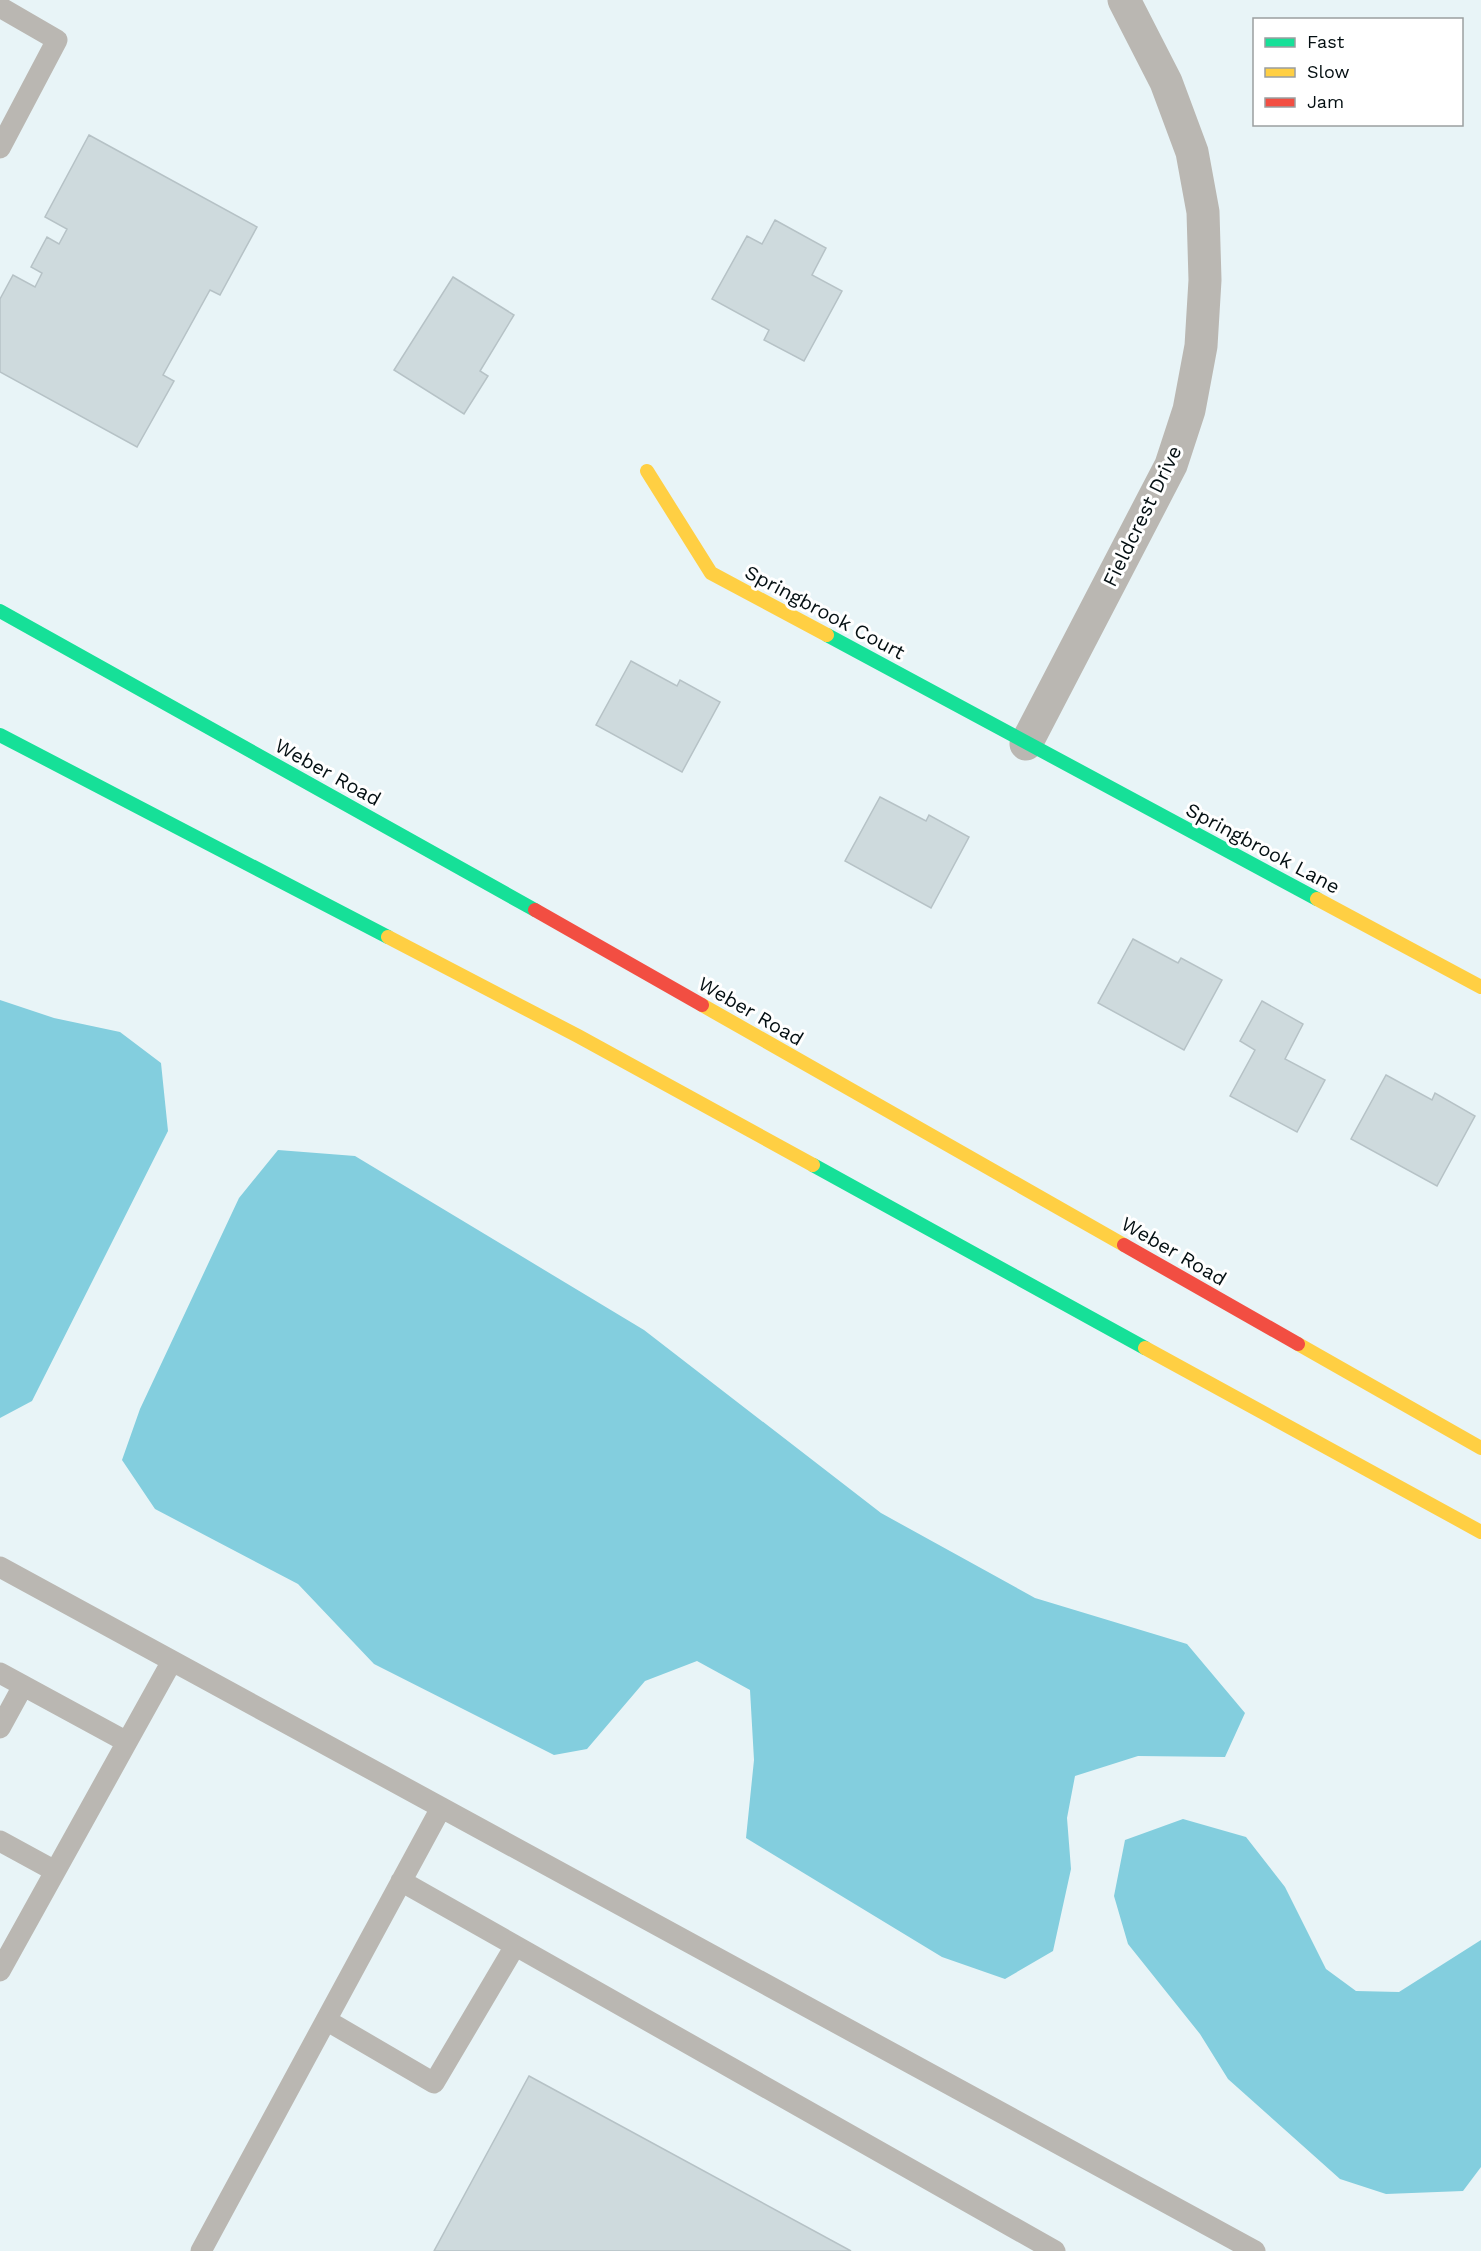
<svg xmlns="http://www.w3.org/2000/svg" width="1481" height="2251" font-family="'Work Sans',sans-serif">
<style>
.water{fill:#83cede}
.building{fill:#cedadd;stroke:#b6c2c6;stroke-width:1.5}
.lines{fill:none;stroke-linecap:round;stroke-linejoin:round}
.lane{stroke:#bab7b2;stroke-width:21}
.street{stroke:#bab7b2;stroke-width:33}
.fast{stroke:#16e098;stroke-width:14}
.slow{stroke:#ffcf43;stroke-width:14}
.jam{stroke:#f24e42;stroke-width:14}
.labels{text-anchor:middle;stroke-width:6;stroke-linejoin:round;paint-order:stroke}
.street-label{font-size:20px;fill:#040f12;stroke:#fff}
</style>
<rect width="100%" height="100%" fill="#e8f4f7"/>
<path class="water" d="M0,1000L54,1018L120,1032L161,1063L168,1131L32,1401L0,1418Z
M278,1150L355,1156L644,1330L881,1513L1035,1598L1187,1644L1245,1713L1225,1757L1138,1756L1075,1776L1067,1818L1071,1869L1053,1951L1005,1979L942,1957L746,1838L754,1760L750,1690L697,1661L645,1681L587,1749L554,1755L374,1664L298,1584L155,1509L122,1460L140,1409L239,1198Z
M1183,1819L1246,1837L1285,1887L1326,1969L1356,1991L1399,1992L1481,1940V2167L1463,2191L1386,2194L1340,2179L1228,2079L1200,2034L1128,1944L1114,1896L1125,1840Z"/>
<path class="building" d="M89,135L257,227L220,295L210,290L163,375L174,381L137,447L0,372V299L13,275L35,287L42,273L31,267L47,237L59,244L67,229L45,217Z
M775,220L826,248L812,275L842,291L804,361L764,340L769,330L712,299L747,236L762,244Z
M453,277L514,315L480,371L488,376L464,414L394,370Z
M631,661L677,686L680,680L720,702L682,772L596,725Z
M880,797L926,821L929,815L969,837L931,908L845,861Z
M1133,939L1178,963L1181,958L1222,980L1184,1050L1098,1003Z
M1262,1001L1303,1024L1285,1059L1325,1080L1297,1132L1230,1096L1255,1050L1240,1041Z
M1386,1075L1432,1100L1435,1093L1475,1116L1437,1186L1351,1139Z
M529,2076L851,2251H434Z"/>
<g class="lines">
<path class="lane" d="M0,7L57,40L0,148
M0,1567L1255,2251
M0,1673L127,1742L172,1661
M0,1728L23,1686
M0,1841L55,1871
M401,1881L1055,2251
M0,1971L127,1742
M326,2020L434,2083L515,1946
M201,2251L441,1808"/>
<path class="street" d="M1026,744L1171,465L1189,410L1201,346L1205,280L1203,212L1192,152L1166,82L1124,0"/>
<path class="fast" d="M0,611L535,910
M827,635L1317,899
M0,735L388,937
M813,1165L1145,1348"/>
<path class="slow" d="M647,471L711,573L827,635
M1317,899L1481,987
M388,937L578,1036L813,1165
M702,1005L1124,1245
M1298,1344L1481,1448
M1145,1348L1481,1532"/>
<path class="jam" d="M535,910L702,1005
M1124,1245L1298,1344"/>
</g>
<g class="labels">
<g class="street-label">
<text transform="translate(1142 516) rotate(-64)" y="7">Fieldcrest Drive</text>
<text transform="translate(825 612) rotate(28)" y="7">Springbrook Court</text>
<text transform="translate(328 772) rotate(29)" y="7">Weber Road</text>
<text transform="translate(1263 848) rotate(28)" y="7">Springbrook Lane</text>
<text transform="translate(751 1011) rotate(30)" y="7">Weber Road</text>
<text transform="translate(1174 1251) rotate(30)" y="7">Weber Road</text>
</g>
</g>
<rect x="1253" y="18" width="210" height="108" fill="#ffffff" stroke="#9b9fa0" stroke-width="1.5"/>
<rect x="1265" y="38" width="30" height="9" fill="#16e098" stroke="#9b9fa0" stroke-width="1.5"/>
<text x="1307" y="48" font-size="18" fill="#040f12">Fast</text>
<rect x="1265" y="68" width="30" height="9" fill="#ffcf43" stroke="#9b9fa0" stroke-width="1.5"/>
<text x="1307" y="78" font-size="18" fill="#040f12">Slow</text>
<rect x="1265" y="98" width="30" height="9" fill="#f24e42" stroke="#9b9fa0" stroke-width="1.5"/>
<text x="1307" y="108" font-size="18" fill="#040f12">Jam</text>
</svg>
